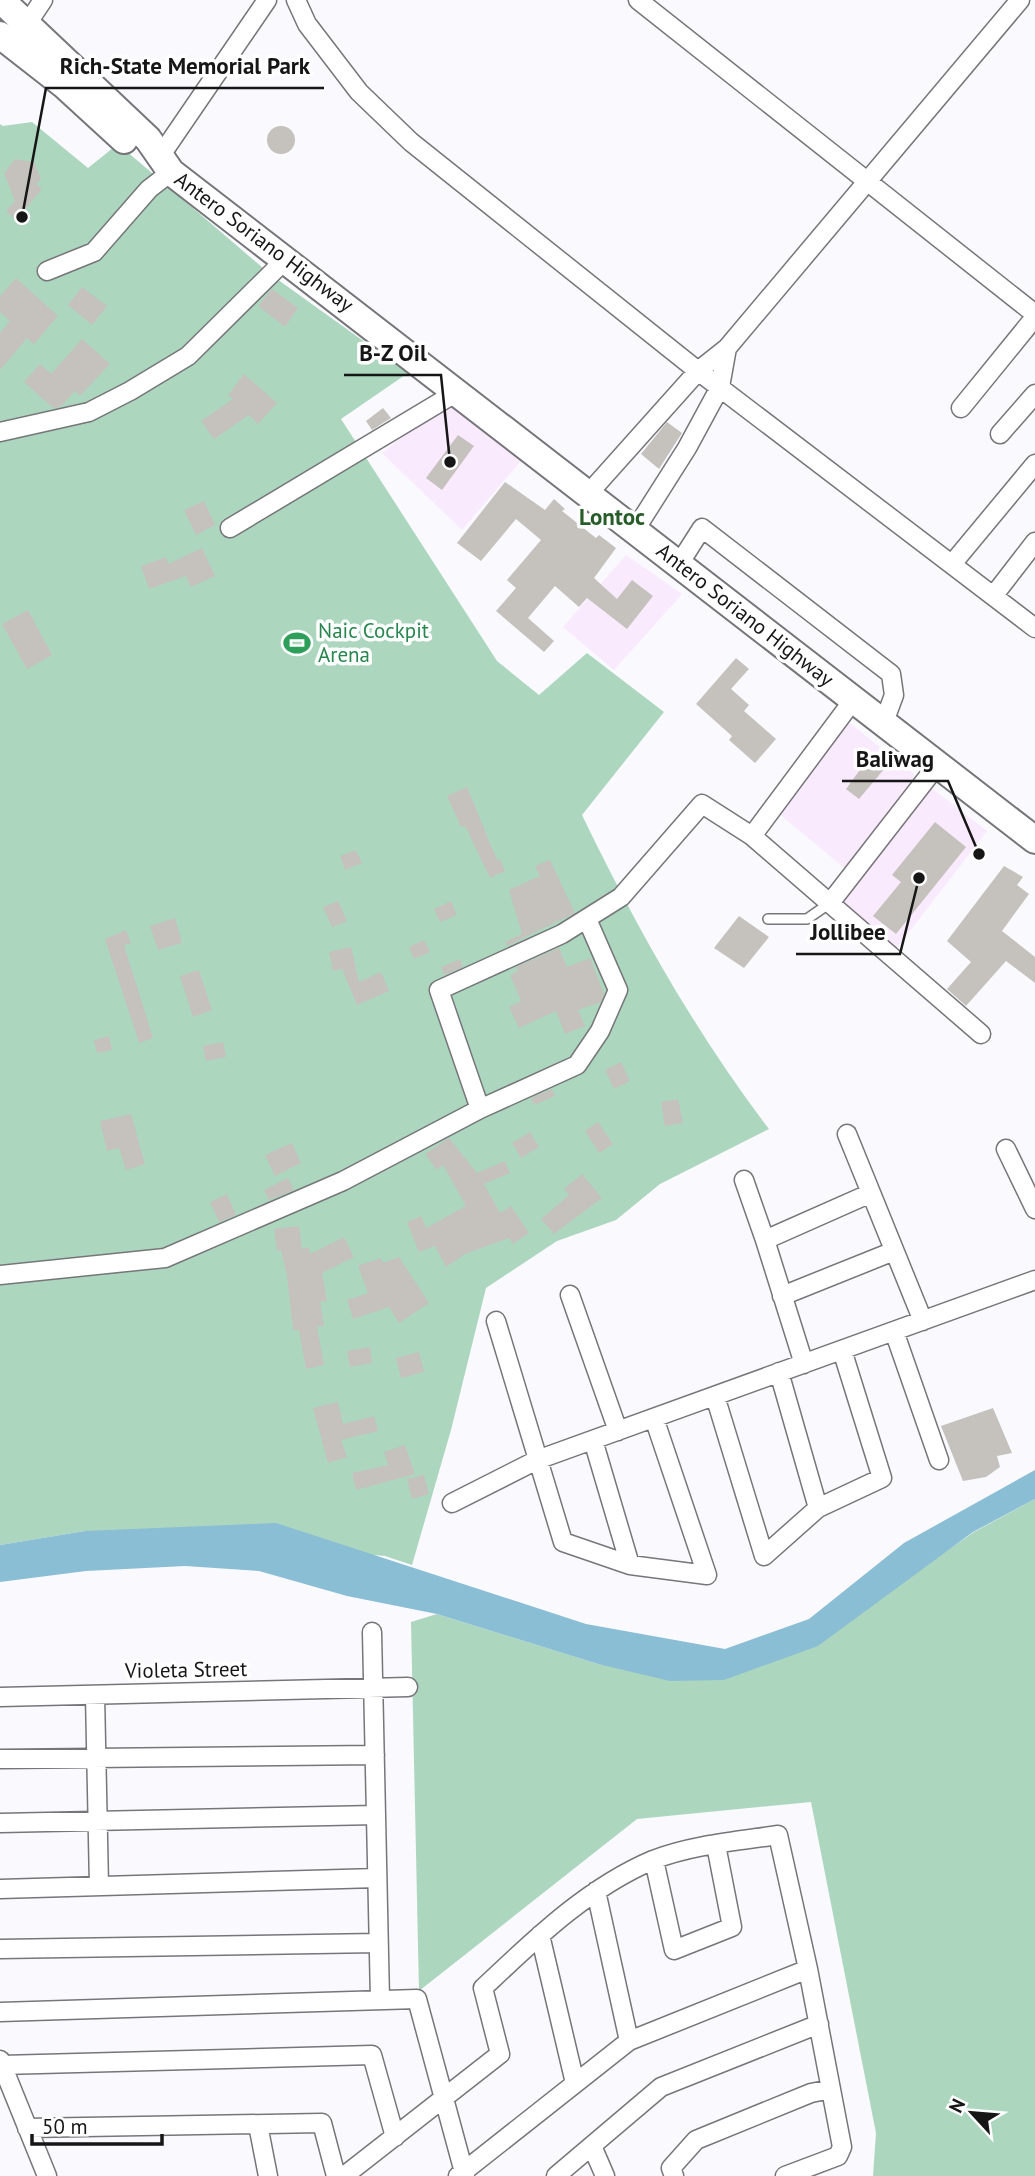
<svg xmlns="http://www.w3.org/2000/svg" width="1035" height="2176" font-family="'PT Sans',sans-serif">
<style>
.commercial{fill:#f9eafd}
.green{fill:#acd7be}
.water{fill:#8abed5}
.building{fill:#c5c1bd}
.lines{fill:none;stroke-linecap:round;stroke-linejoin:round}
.service-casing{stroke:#76767a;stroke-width:12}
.minor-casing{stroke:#76767a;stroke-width:21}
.primary-casing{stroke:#76767a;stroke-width:30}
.service{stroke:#fff;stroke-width:9}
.minor{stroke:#fff;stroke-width:18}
.primary{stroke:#fff;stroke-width:26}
.labels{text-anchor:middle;stroke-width:7;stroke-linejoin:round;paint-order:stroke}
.street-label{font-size:21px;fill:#161617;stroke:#fff}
.leisure-label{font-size:21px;fill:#27864d;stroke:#fff;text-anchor:start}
.neighbourhood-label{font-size:23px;font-weight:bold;fill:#285d29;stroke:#fff}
.leader{fill:none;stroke:#161617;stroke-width:2.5}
.callout-dot{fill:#161617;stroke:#fff;stroke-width:2.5}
.callout-label{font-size:23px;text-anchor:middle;font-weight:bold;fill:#161617;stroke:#fff;stroke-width:7;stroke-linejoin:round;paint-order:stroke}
</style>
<rect width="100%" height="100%" fill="#faf9fe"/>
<path class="commercial" d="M453,397L525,456L462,530L382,453Z
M626,555L682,594L614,670L563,627Z
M841,724H851L915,775L847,870L777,812Z
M929,786L987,831L896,949L839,901Z"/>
<path class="green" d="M32,122L88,168L118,144L270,274L408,373L341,419L497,661L539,695L587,653L664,712L582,815C635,925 695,1032 769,1129L660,1184L616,1220L557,1241L486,1288L451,1430L412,1565L385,1556L85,1531L0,1545V124L3,126Z
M1035,1499V2176H873L876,2133L811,1802L637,1819L419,1991L411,1622L437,1614L598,1664L724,1680L918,1571L974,1532Z"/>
<path class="water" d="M1035,1470V1499L973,1532L818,1646L724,1680L670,1681L598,1664L437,1614L347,1596L259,1571L185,1566L86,1571L0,1582V1545L85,1531L276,1523L586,1624L725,1649L809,1619L904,1543Z"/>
<path class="building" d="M267 140a14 14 0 1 1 28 0a14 14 0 1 1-28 0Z
M15,159L34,162L41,179L36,184L42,189L16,220L6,211L15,201L4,173Z
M16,278L58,316L34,344L27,338L0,370V333L10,321L0,312V296Z
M82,287L107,306L92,325L68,305Z
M272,289L298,308L285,327L258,306Z
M82,339L110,364L80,396L75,391L60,407L53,408L24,382L40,364L51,374Z
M244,374L277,403L258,424L249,415L214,439L201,421L233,399L228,395Z
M383,408L391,418L372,430L366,421Z
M667,422L682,433L659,469L641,454Z
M458,435L474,446L442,490L426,478Z
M505,482L545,510L554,499L565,509L562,511L596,538L599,535L616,548L594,578L617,599L632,580L653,596L627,629L587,598L579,607L555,586L528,618L554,641L544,652L496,611L516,588L507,580L541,540L516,519L481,561L457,543Z
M204,501L215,525L196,535L184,510Z
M202,548L215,576L191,587L186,576L149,589L141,566L166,557L168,564Z
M28,610L52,655L27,669L2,624Z
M736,658L749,669L731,689L749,705L744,711L776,739L755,763L729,740L732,736L696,704Z
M870,756L885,768L859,799L846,789Z
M467,787L497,860L500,859L505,871L490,878L465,826L461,827L447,796Z
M935,822L966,847L896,934L873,916L901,882L892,875Z
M356,850L362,863L345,870L340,856Z
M550,860L575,913L507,946L505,942L522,934L509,890L540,876L535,866Z
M1004,866L1023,877L1017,885L1029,894L1002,931L1035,957V983L1006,961L966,1006L947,989L971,962L947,941Z
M338,901L347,921L332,927L323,907Z
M451,901L457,915L440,922L434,909Z
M739,916L769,937L744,968L714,948Z
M175,918L182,943L158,950L150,926Z
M126,930L131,943L124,945L153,1038L139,1043L105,939Z
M424,940L430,952L414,959L409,947Z
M351,947L359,982L381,972L389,991L357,1005L342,969L333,971L329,952Z
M559,948L567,967L590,958L604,994L601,1002L578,1010L585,1026L565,1034L556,1011L519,1028L509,1007L521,1001L510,975L518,971L516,967Z
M460,959L463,967L444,975L441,967Z
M199,970L212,1010L193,1017L180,976Z
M109,1036L112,1050L97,1053L94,1040Z
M223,1042L226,1057L206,1061L203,1046Z
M621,1062L630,1081L614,1089L605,1070Z
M552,1089L555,1096L534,1105L531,1098Z
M678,1099L683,1123L665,1126L661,1102Z
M131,1114L145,1164L126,1170L119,1148L107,1151L100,1121Z
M598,1122L613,1144L599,1153L585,1131Z
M530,1132L539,1147L521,1158L512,1143Z
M449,1138L477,1173L505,1161L510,1173L484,1184L500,1213L511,1206L529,1233L513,1244L509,1238L465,1254L446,1267L435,1246L419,1252L407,1222L421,1216L426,1228L466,1206L443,1165L437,1170L425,1154Z
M292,1143L301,1163L275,1176L265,1155Z
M582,1174L602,1198L554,1234L541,1219L569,1195L564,1189Z
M288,1178L294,1190L269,1200L264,1190Z
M227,1194L236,1215L219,1222L210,1202Z
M299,1226L302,1249L309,1247L310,1254L344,1237L354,1257L322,1273L327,1301L320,1302L324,1326L317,1327L324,1365L306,1369L299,1330H293L287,1276L281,1250L277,1251L274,1229Z
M399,1257L429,1303L399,1323L389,1307L353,1319L347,1300L368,1293L358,1266L381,1258L383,1263Z
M370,1347L372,1363L350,1367L347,1351Z
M419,1352L424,1372L401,1378L396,1358Z
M338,1402L343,1424L374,1416L378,1431L341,1440L347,1457L328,1463L313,1408Z
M993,1408L1012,1453L997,1456L1000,1467L986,1477L963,1481L941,1426Z
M405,1445L415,1474L356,1490L352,1473L388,1465L384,1452Z
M424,1475L429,1494L412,1499L407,1479Z"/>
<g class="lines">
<defs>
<path id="service" d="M768,919H807L830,903"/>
<path id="minor" d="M296,0L307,24L359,92L411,142L698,371L1035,628
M638,0L1035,314
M27,24L43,0
M159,158L267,0
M47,271L94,252L149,189L171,172
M961,408L1035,317
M0,432L89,412L130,391L188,356L287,258
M1000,434L1035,394
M588,494L698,371L727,348L1020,0
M230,528L457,392
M635,530L687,448L720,387L727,348
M679,564L702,528L891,674L894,695L884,722
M952,564L1035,464
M994,595L1035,542
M752,836L981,1034
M830,903L938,764
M480,1109L577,1065L600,1031L618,990L587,919
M847,1134L871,1193
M1006,1149L1035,1209
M744,1180L765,1240
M0,1275L165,1258L343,1181L480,1109L439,990L562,934L621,897L702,804L752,836L854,699
M570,1295L618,1431
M782,1296L894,1251
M496,1321L563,1542L630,1565L707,1575L654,1418
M894,1331L939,1460
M804,1364L765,1240L871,1193L923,1321
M779,1372L818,1508
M715,1396L764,1556L818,1508L882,1478L842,1350
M593,1440L630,1565
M452,1503L537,1460L1035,1280
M372,1632L380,2000
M95,1695L99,1886
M0,1697L408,1687
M0,1759L375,1755
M0,1823L376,1815
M654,1860L674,1950L732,1927L716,1845
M0,1889L377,1878
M596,1891L629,2041
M540,1935L575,2083
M0,1949L378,1943
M0,2012L417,1999L465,2176
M0,2060L47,2176
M2,2065L372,2055L395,2137
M258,2125L268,2176
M27,2128L322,2123L336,2176
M592,2146L605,2176
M344,2176L500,2054L483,1988C534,1940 587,1888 653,1860C691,1845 737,1841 778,1835L808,1969L842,2147L838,2156L785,2176
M458,2176L629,2041L808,1969
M556,2176L661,2087L819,2024
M674,2176L671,2168L696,2140L811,2093L831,2089"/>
<path id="primary" d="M1,0L148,139L171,172L1035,840
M0,35L64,85L124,140"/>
</defs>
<use href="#service" class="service-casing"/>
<use href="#minor" class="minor-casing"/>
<use href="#primary" class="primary-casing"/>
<use href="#service" class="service"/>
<use href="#minor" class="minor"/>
<use href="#primary" class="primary"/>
</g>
<defs>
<symbol id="stadium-bare" viewBox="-9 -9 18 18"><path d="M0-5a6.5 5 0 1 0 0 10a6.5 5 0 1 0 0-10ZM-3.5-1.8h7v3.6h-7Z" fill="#2e9e5b" stroke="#fff" stroke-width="2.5" paint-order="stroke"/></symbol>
</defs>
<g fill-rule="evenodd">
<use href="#stadium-bare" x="278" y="624" width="38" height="38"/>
</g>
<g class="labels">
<g class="street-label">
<text transform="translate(264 242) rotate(37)" y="7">Antero Soriano Highway</text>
<text transform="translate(745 615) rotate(38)" y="7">Antero Soriano Highway</text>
<text transform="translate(186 1670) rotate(-1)" y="7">Violeta Street</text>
</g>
<g class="leisure-label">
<text x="318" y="638">Naic Cockpit<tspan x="318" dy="24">Arena</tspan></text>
</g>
<g class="neighbourhood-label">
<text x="612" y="525">Lontoc</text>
</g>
</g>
<path class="leader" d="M22 217L46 88H324M450 462L441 375H344M979 854L948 781H842M919 878L900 954H796"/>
<g class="callout-dot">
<circle cx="22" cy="217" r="7"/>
<circle cx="450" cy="462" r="7"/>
<circle cx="979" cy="854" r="7"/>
<circle cx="919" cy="878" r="7"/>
</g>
<g class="callout-label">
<text x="185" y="74">Rich-State Memorial Park</text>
<text x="393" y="361">B-Z Oil</text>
<text x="895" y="767">Baliwag</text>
<text x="848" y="940">Jollibee</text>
</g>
<g transform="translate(972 2113) rotate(296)" stroke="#ffffff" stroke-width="5" paint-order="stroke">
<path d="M0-5L12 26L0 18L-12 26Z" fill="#161617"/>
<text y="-10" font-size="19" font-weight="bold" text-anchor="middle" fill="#161617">N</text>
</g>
<path d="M32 2134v10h130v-10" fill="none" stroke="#161617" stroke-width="3.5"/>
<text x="42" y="2134" font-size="21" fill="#161617" stroke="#ffffff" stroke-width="5" paint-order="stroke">50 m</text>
</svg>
